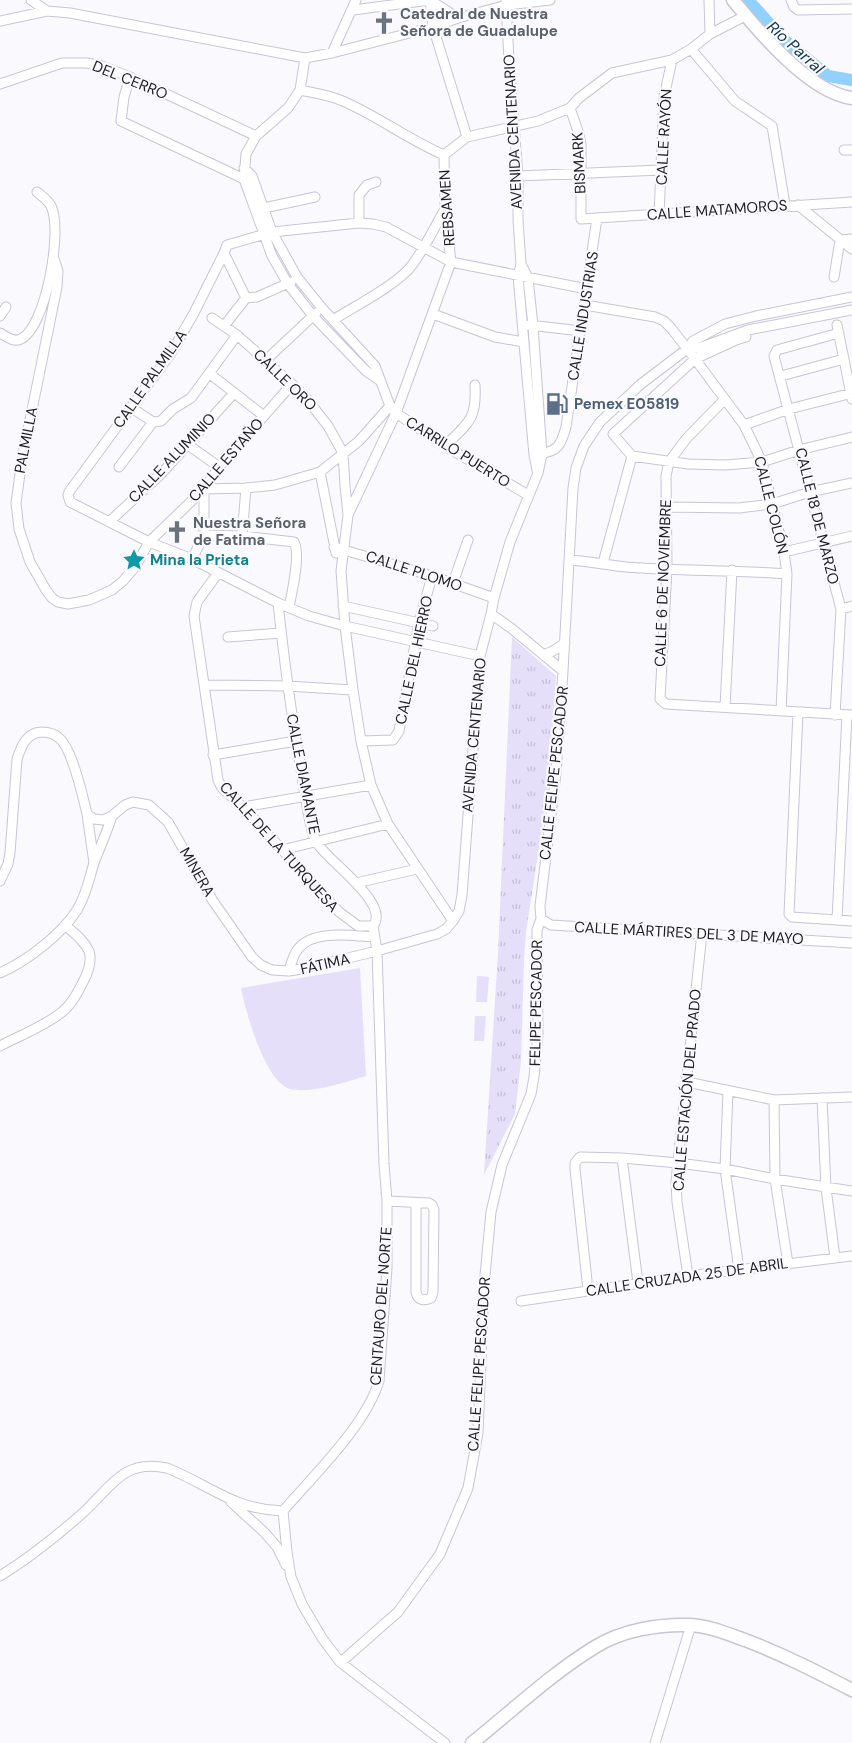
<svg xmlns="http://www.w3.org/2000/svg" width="852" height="1743" font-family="'DM Sans',sans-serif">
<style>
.grass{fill:url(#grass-tufts)}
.pitch{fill:#e5dffa}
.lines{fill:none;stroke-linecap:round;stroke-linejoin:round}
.river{stroke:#91d1fe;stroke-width:12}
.street-casing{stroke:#c9c4d7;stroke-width:11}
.secondary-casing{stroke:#c9c4d7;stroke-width:15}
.street{stroke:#fff;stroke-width:9}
.secondary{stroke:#fff;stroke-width:12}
.labels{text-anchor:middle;stroke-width:4.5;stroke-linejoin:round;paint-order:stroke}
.worship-label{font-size:15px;font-weight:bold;fill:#5b616d;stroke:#faf9fd;text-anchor:start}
.street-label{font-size:15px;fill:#1f1d24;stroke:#faf9fd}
.service-label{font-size:15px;font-weight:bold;fill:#4e5e75;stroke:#faf9fd;text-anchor:start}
.culture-label{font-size:15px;font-weight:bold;fill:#0d838f;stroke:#faf9fd;text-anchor:start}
.water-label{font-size:16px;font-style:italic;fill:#12364d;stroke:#faf9fd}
</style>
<defs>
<pattern id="grass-tufts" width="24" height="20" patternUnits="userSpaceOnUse" patternTransform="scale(1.25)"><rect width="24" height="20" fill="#e5dffa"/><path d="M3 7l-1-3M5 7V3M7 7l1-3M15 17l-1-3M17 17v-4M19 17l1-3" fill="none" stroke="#c4bfd6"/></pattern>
</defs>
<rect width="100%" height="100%" fill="#faf9fd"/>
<path class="grass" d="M512,637L556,676L550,776L526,932L524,960L521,1061L515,1114L484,1175L498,953Z"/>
<path class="pitch" d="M360,968L366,1076C346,1082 311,1094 290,1089C265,1082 246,1013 241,988Z
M477,976L489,977L487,1002H476Z
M475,1016H486L484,1041H474Z"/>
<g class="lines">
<path class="river" d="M748,0L784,40L828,76L852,80"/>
<defs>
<path id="street" d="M31,0L47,11
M430,0L433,27L467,137
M430,0L458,18
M506,0L509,61L518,176V220L521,264L518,276L534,455L537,470
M709,0L710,34
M791,0L794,7L798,10L852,9
M353,10L430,0
M0,21L47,11L70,13L305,58L332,53L433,27L458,18L507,5L550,0
M691,49L735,101L772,126L785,205
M332,53L356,0
M305,58L300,90L288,108L256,136L246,154L244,179L272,256L288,284L313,316L366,371L379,380
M130,77L124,97L121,121L244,179L247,178
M0,84L62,63H87L102,66L130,77L256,136
M300,90C315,93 331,95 345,102C379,117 409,140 444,155
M570,108L579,134L581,145V219L852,202
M844,150H852
M444,155L445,208L451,262L396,413L348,515L341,571L345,626L353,690L361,741L371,785L388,824L453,921
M444,155L467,137L538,121L570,108L579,98L612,73L672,60L691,49L710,34L745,16
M244,168L252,176L272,232L297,277L322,308L375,366L390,406L396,413L445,446L528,495
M518,176L661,170
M798,205L852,249
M264,208L315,197
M659,215L664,97L672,60
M359,223V195L367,185L376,182
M224,253L194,313L171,353L69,492L68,495L70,502L149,542L192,559L278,603L309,616L345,626L480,656
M54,259L58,271L57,287L22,459L16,503L19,529L30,562L46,590L52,598L58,602L68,604L89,600L112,590L123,581L135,567L149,542L204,489L219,467L292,384
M834,277L840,240L852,239
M246,298L224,253L227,245L272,232L359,223L373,224L386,227L451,262L587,289
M585,305L655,317L664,321L671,328L695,359L744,425L762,462L784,552L787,574L781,711
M433,314L495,337L524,342
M0,316L6,307
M212,318L237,335L292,384L307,399L328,426L343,453L345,486L348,514
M333,320C357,305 387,290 407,271C420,258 435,226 445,209
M529,325L581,331
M837,325L852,399
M224,326L246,298L257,297L291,282
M0,333C6,336 13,343 21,339C46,327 63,230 51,206C48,200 42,196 37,192
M746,337L736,340L695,359L613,434L632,456L688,464L725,465L762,462L799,450L852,437
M687,349L699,348L748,330L852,310
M266,360L316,313
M210,374L264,416
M781,376L844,359
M725,399L686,439L669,462L666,476L667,568L660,699L666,704L852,715
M132,408L153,422L161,421L173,409L191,398L237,335
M744,425L789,409L852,393
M187,444L219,467
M445,446C468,423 477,420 475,385
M538,454C558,452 561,445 566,427L597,218
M119,467L153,422
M320,472L336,553
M204,489L246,488L275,485L320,472L359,441L390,406
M666,507L739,508L772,504L810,492L852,483
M109,522L162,473L234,393
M204,535L242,536L294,542C301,554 292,592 289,607
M242,536L246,488
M334,547L432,576L494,598
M784,552L852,536
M192,559L204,535V489
M569,560C588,561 607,565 626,567C679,571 734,570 787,574
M603,563L632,456
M218,573L197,602L194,616L218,780L222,788L243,807L338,911L358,926H373
M453,583L468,540
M278,603C284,659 291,714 301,769C304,789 308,821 315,840C323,858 392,903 373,926L377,951L384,1164L387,1201V1268L379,1381C366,1425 314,1475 283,1511L287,1552L291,1577L302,1604L322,1638L340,1662L445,1743
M343,606L433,626
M841,609L852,606
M491,614L511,628L563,671L556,773L540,906L541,919L551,925L852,943
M228,637L281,633
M543,655L553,651L565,643
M563,671L573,488L576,468L584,446L600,422L641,384L687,349L693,341L725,324L756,316L852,297
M205,685L287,686L353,690
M725,707L732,570
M798,712L789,914L792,917L852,921
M835,715L841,609L774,356L777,350L839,333
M361,741L393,740L399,731L419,623L432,576
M213,755L296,741
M243,807L371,785
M87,814L94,863
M282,850L388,824
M0,881L8,864L10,853L17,759C21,747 26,733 41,732C47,732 54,733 59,738C72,748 83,797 87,814L94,819L103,820L112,816L125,805L133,802L149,805L168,822L213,901L252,957L261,965L272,970L289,971L302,969L377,951L437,934L446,929L453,921L459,911L462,895L480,656L491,614L494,598L510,542L538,473L542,454L533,326L528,278L521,264
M356,883L417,869
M837,920L847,715
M289,971C291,964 293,955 298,949C313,929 353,936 375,937
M0,973C27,961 61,935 77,910C86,896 89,879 94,863C100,847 107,832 112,816
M0,1046C19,1036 45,1026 62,1012C72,1004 78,992 84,980C88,972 92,960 89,951C84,940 73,932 65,925
M687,1082L774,1100L852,1097
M728,1091L725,1169L739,1270
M822,1098L826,1188L835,1258
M774,1100L775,1179L788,1264
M622,1158L638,1283
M387,1201L429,1203L432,1205L434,1210L433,1292L431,1298C424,1301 418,1301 416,1292V1203
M688,1276L677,1202L676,1181L702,933
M588,1290L575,1169V1163L580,1157L622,1158L678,1163L725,1169L775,1179L852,1191
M521,1301L688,1276L852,1256
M231,1502L264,1532L277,1547L286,1565
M0,1576C31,1557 58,1535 85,1511C99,1498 111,1481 127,1472C140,1465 153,1465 167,1468C210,1485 234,1510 283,1511
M341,1662L398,1612L440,1554L468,1488L478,1433L484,1286L491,1212L502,1165L531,1094L534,1077L538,1034L537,930L541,919
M655,1743L691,1625"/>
<path id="secondary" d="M733,0C759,32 810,93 852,98
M472,1743C512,1711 551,1674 595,1647C622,1630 659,1624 690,1625C709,1626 728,1634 745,1640C782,1654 817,1672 852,1690"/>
</defs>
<use href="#street" class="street-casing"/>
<use href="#secondary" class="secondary-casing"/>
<use href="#street" class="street"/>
<use href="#secondary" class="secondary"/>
</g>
<defs>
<symbol id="church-bare" viewBox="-9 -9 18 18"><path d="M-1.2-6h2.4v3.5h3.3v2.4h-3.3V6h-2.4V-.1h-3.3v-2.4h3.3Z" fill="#6b7280" stroke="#faf9fd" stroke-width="2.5" paint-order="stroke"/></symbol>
<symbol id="fuel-bare" viewBox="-9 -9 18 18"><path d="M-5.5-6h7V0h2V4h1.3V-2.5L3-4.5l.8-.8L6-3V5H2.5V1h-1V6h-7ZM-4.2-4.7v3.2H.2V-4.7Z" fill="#5c6f8a" stroke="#faf9fd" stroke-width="2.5" paint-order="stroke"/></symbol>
<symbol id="sight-bare" viewBox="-9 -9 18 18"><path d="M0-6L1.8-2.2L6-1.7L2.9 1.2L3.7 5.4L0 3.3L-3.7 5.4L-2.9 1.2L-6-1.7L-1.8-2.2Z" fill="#0f9aa8" stroke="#faf9fd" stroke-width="2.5" paint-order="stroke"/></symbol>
</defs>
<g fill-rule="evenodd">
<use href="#church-bare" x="368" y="7" width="32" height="32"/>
<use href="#fuel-bare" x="541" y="388" width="32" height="32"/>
<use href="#church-bare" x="161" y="516" width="32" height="32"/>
<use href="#sight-bare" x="118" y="544" width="32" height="32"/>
</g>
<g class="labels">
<g class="worship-label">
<text x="400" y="19">Catedral de Nuestra<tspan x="400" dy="17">Señora de Guadalupe</tspan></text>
<text x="193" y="528">Nuestra Señora<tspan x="193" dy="17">de Fatima</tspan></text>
</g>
<g class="street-label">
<text transform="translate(130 80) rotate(22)" y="5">DEL CERRO</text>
<text transform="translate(513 132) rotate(-93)" y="5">AVENIDA CENTENARIO</text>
<text transform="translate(664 137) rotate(-87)" y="5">CALLE RAYÓN</text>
<text transform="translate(579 163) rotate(-93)" y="5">BISMARK</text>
<text transform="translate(447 208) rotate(-94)" y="5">REBSAMEN</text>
<text transform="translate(717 210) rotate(-4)" y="5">CALLE MATAMOROS</text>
<text transform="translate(583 316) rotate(-81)" y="5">CALLE INDUSTRIAS</text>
<text transform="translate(150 379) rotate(-55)" y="5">CALLE PALMILLA</text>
<text transform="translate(285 380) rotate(44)" y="5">CALLE ORO</text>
<text transform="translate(26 440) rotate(-79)" y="5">PALMILLA</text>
<text transform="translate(458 452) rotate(32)" y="5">CARRILO PUERTO</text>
<text transform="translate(172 458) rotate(-46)" y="5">CALLE ALUMINIO</text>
<text transform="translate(226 460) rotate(-49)" y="5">CALLE ESTAÑO</text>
<text transform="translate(771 505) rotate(76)" y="5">CALLE COLÓN</text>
<text transform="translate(817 516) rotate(76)" y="5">CALLE 18 DE MARZO</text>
<text transform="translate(414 571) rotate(18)" y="5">CALLE PLOMO</text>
<text transform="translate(663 583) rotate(-88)" y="5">CALLE 6 DE NOVIEMBRE</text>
<text transform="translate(414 660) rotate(-78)" y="5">CALLE DEL HIERRO</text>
<text transform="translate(474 735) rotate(-85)" y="5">AVENIDA CENTENARIO</text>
<text transform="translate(554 773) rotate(-84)" y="5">CALLE FELIPE PESCADOR</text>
<text transform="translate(303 774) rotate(79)" y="5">CALLE DIAMANTE</text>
<text transform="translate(279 847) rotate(48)" y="5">CALLE DE LA TURQUESA</text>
<text transform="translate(197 872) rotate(60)" y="5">MINERA</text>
<text transform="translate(689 933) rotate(3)" y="5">CALLE MÁRTIRES DEL 3 DE MAYO</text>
<text transform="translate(325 964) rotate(-13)" y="5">FÁTIMA</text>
<text transform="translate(536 1003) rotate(-89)" y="5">FELIPE PESCADOR</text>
<text transform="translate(687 1090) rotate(-85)" y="5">CALLE ESTACIÓN DEL PRADO</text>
<text transform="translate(687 1277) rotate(-8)" y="5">CALLE CRUZADA 25 DE ABRIL</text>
<text transform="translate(381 1306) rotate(-86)" y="5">CENTAURO DEL NORTE</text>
<text transform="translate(479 1364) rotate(-86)" y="5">CALLE FELIPE PESCADOR</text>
</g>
<g class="service-label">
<text x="574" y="409">Pemex E05819</text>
</g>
<g class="culture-label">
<text x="150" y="565">Mina la Prieta</text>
</g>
<g class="water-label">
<text transform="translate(796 47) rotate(42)" y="6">Río Parral</text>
</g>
</g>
</svg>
